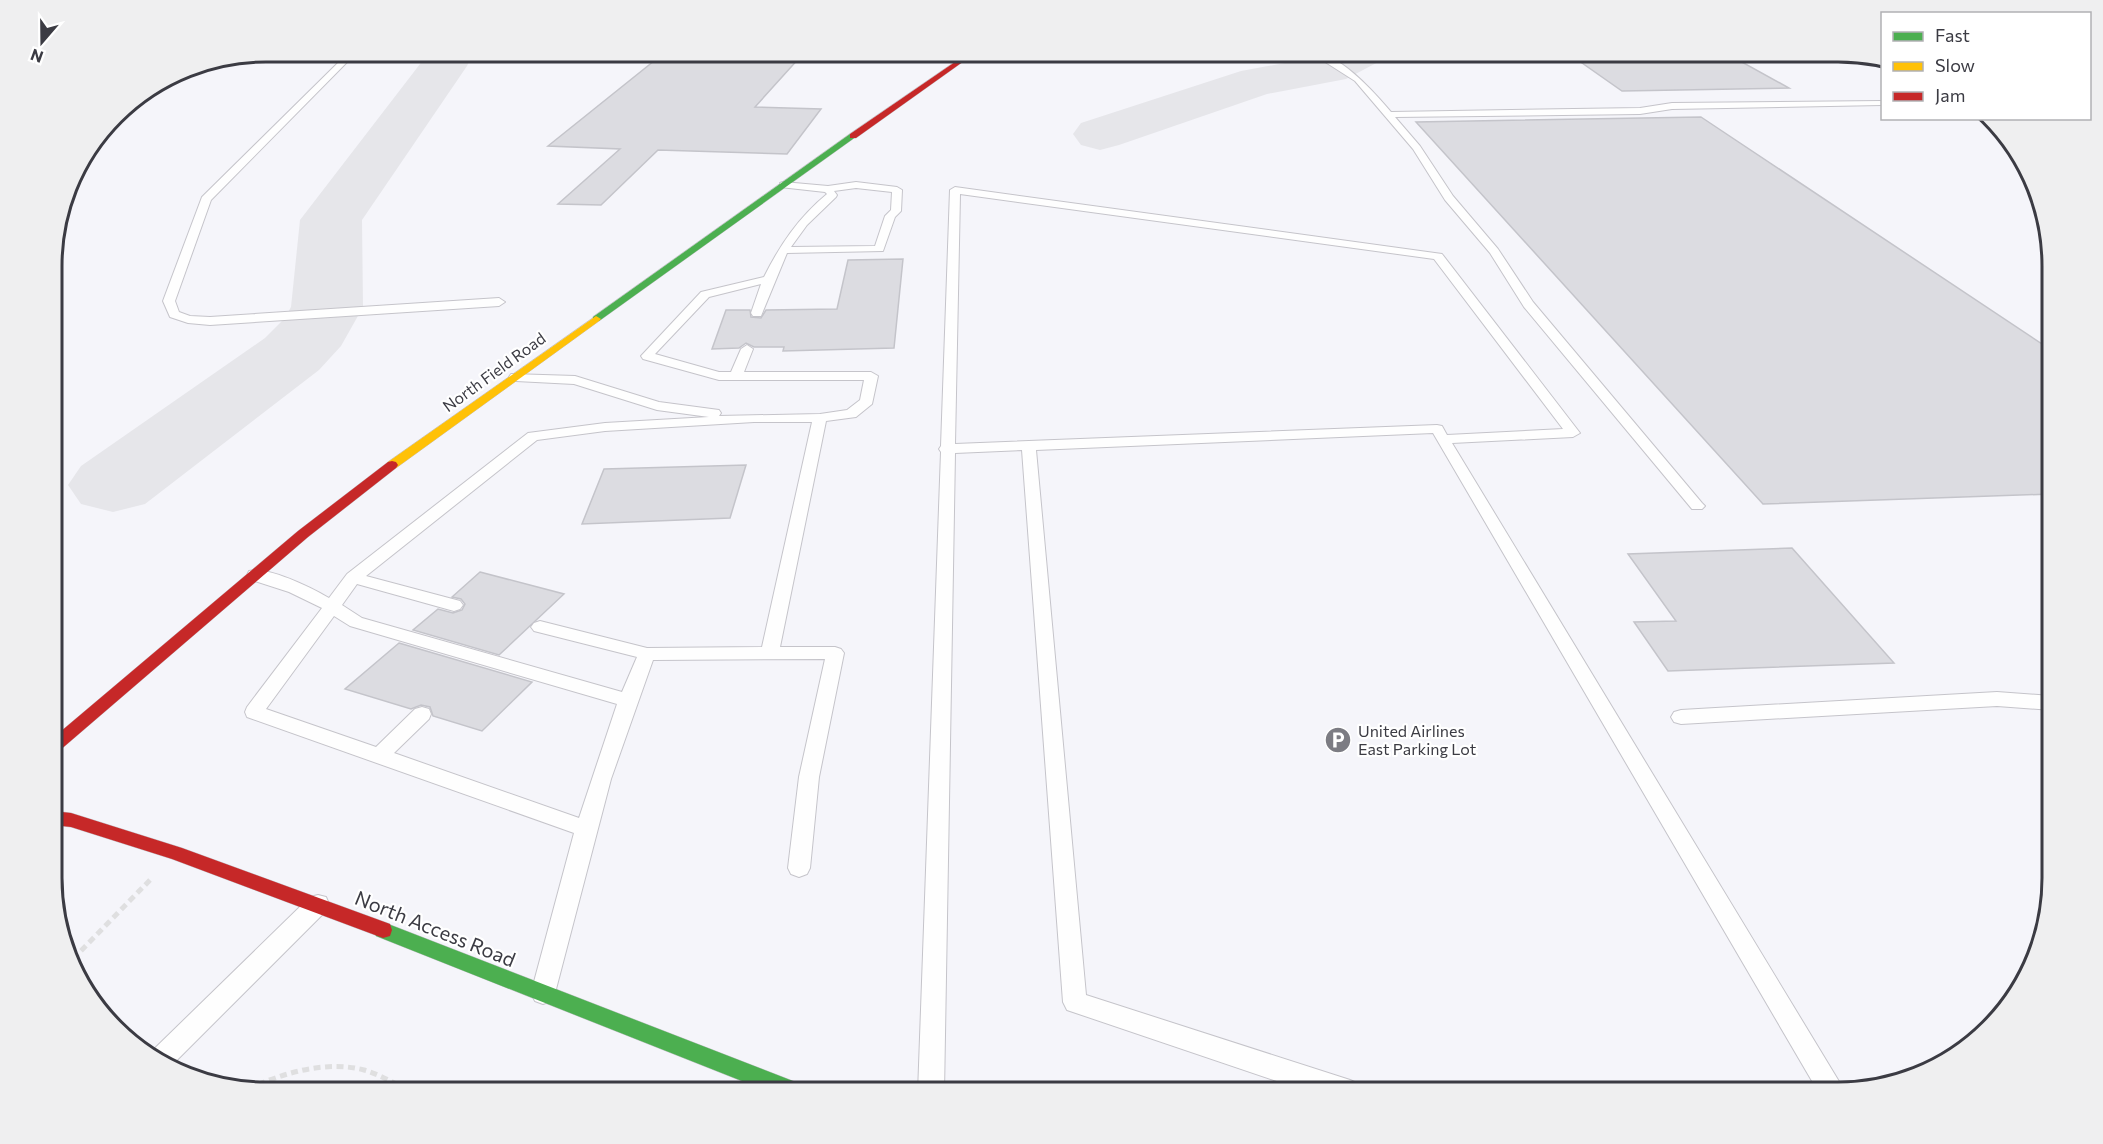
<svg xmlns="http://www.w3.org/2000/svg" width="2103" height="1144" font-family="Commissioner,sans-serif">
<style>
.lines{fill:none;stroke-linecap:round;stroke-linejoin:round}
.taxiway{fill:#e6e6ea;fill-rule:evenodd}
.building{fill:#dcdce1;stroke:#c4c4ca;stroke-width:1.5}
.lane-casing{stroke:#c5c4ca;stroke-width:2}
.fast-casing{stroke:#c5c4ca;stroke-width:1}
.slow-casing{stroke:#c5c4ca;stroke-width:1}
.jam-casing{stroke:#c5c4ca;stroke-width:1}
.path{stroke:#dfdfe0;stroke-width:5;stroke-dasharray:7 4.5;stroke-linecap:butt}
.lane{fill:#fefefe;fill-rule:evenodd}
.fast{fill:#4caf50;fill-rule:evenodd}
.slow{fill:#ffc107;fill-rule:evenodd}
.jam{fill:#c62828;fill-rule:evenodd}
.labels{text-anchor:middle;stroke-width:4.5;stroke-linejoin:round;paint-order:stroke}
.street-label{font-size:16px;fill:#3b3b43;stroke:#fff}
.poi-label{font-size:16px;fill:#3b3b43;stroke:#fff;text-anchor:start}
.near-street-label{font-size:20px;fill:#3b3b43;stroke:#fff}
.rim{fill:none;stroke:#3b3b43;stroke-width:3}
</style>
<rect width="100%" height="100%" fill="#f5f5fa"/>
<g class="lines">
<path class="taxiway" d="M430,51H474L467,66L362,220L363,307L341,346L319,370L145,504L113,512L81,504L68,485L81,466L265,338L285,318L291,307L300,220Z
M1331,51H1388L1382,60L1346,79L1267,94L1119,145L1100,150L1081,145L1073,134L1081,123L1241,71L1318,57Z"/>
</g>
<path class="building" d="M1565,51H1722L1789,88L1622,91Z
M664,53L801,56L755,107L821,109L787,154L658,150L601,205L558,204L620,149L548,146Z
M1701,117L2051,350V494L1763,504L1416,122Z
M903,259L894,348L783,351L784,347H754L746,343L739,348L712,349L726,310H750L751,317L761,318L766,310L837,309L848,260Z
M746,465L730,518L582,524L604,469Z
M1792,548L1894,663L1668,671L1634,622L1676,621L1628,554Z
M480,572L564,594L499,655L413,630L438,609L453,613L462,610L465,604L461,599L452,597Z
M399,643L532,682L482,731L433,716L430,707L421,705L411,709L345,689Z"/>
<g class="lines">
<defs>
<path id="lane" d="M350,51H358L211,200L175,301L179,312L190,316L210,317L499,298L505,302L499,306L210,325L188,323L170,317L163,301L202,197Z
M1308,51C1338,51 1373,91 1391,112L1640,108L1672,103L1882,101V105L1672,109L1640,114L1395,117L1420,146L1453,196L1498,249L1533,302L1702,503L1705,506L1702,509H1692L1524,307L1490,253L1445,200L1413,149L1355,81Z
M783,182L828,186L856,182L897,187L902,190L901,211L895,217L883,251L787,253L761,316H753L751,313L761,284L709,297L655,354L719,372H731L741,349L747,345L753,349L744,372H871L878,376L872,404L856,417L826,421L780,647H835L841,649L844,653L819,777L810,868L807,874L799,877L791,874L788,868L799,777L825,659L653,660L611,779L555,993L551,1001L543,1004L535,1001L531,993L574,833L247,717L245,712L247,707L322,608L289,592L249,579L247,575L249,571C268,566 312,588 329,598L347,574L528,433L605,423L709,417L657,410L574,384L516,381L511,380L509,377L511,374L575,376L659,402L719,410L721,413L719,416L820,414L847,410L860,400L864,380H719L643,359L641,356L701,292L764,277C780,245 798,218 827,194L825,192L780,187V183ZM856,188L892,192L891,210L885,216L875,246L791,247L807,225L836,197L837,195L834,191ZM754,422H812L762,647L647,648L540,621L534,623L531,627L534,631L637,657L622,692L362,618L342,605L357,584L454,611L460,609L463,605L460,601L366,576L537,440L605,431ZM334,616L350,626L617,704L579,818L394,753L429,719L431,714L429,709L422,707L415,709L376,747L266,709Z
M955,187L1442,254L1580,433L1573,437L1452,443L1846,1093H1819L1433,433L1036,450L1086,995L1350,1080L1359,1084L1363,1093H1312L1067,1010L1063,1002L1022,450L955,453L944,1093H918L941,452L939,449L941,446L950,190ZM960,194L1434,259L1563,429L1447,435L1442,426L1437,425L955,444Z
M1997,692L2051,696L2052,710L1997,706L1681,724L1674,722L1671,717L1674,712L1681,710Z
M318,895L326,897L329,904L326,911L168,1069L150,1053L310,897Z"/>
<path id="fast" d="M850,134L857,136L599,321H593V317Z
M383,922L798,1083L805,1086L808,1093H772L376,936L374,930L376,924Z"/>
<path id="slow" d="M596,316L601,319L599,321L396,468H388L386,465L388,462Z"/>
<path id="jam" d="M971,51H978L856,138H850V134Z
M392,461L396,462L398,465L396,468L308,537L59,751L53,753V738L298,531L388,462Z
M53,811L71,813L182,848L390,924L392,930L390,936L383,938L172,859L71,827L53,825Z"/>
</defs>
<use href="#lane" class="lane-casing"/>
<use href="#fast" class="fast-casing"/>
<use href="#slow" class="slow-casing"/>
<use href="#jam" class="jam-casing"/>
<path class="path" d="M73,959L150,880
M248,1089C283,1073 326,1060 364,1070C382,1075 398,1086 415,1093"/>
<use href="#lane" class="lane"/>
<use href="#fast" class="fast"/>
<use href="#slow" class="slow"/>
<use href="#jam" class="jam"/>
</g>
<defs>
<symbol id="parking-disc" viewBox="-11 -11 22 22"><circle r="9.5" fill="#7c7c83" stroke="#fff"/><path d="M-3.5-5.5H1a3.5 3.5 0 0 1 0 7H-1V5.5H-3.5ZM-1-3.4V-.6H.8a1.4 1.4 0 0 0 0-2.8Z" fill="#fff"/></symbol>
</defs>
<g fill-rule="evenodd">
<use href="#parking-disc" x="1323" y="725" width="30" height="30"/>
</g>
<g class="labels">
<g class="street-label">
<text transform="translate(494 372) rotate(-36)" y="6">North Field Road</text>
</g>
<g class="poi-label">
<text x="1358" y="737">United Airlines<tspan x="1358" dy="18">East Parking Lot</tspan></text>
</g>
<g class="near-street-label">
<text transform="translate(435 929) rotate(22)" y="7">North Access Road</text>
</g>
</g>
<path d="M0 0H2103V1144H0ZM266 62H1838A204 204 0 0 1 2042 266V878A204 204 0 0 1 1838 1082H266A204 204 0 0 1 62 878V266A204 204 0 0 1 266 62Z" fill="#efeff0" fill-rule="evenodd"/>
<path class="rim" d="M266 62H1838A204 204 0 0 1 2042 266V878A204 204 0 0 1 1838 1082H266A204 204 0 0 1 62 878V266A204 204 0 0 1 266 62Z"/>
<rect x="1881" y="12" width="210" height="108" fill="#ffffff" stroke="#b1b1b4" stroke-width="1.5"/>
<rect x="1893" y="32" width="30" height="9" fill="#4caf50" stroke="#b1b1b4" stroke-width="1.5"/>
<text x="1935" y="42" font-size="18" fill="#3b3b43">Fast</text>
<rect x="1893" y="62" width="30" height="9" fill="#ffc107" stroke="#b1b1b4" stroke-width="1.5"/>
<text x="1935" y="72" font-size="18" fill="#3b3b43">Slow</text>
<rect x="1893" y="92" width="30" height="9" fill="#c62828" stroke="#b1b1b4" stroke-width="1.5"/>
<text x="1935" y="102" font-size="18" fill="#3b3b43">Jam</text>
<g transform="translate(42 42) rotate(200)" stroke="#ffffff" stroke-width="4.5" paint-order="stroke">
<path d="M0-4.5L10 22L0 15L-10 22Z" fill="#3b3b43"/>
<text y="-9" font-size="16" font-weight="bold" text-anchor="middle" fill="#3b3b43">N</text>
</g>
</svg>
